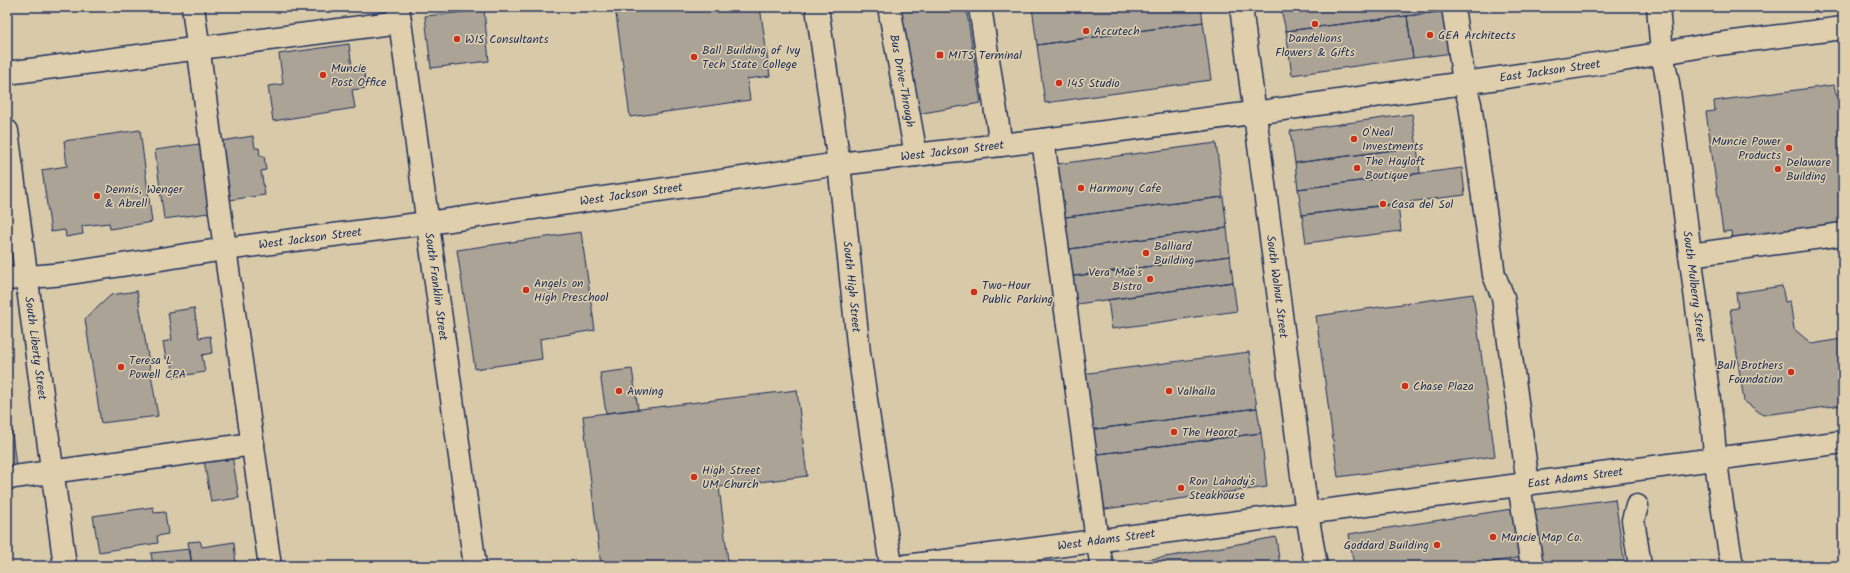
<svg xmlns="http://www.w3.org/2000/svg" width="1850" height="573" font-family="Kalam,sans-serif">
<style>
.building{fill:#aaa396;stroke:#1b2f5e}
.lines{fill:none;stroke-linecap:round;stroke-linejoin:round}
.minor-casing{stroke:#1b2f5e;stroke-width:25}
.major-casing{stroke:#1b2f5e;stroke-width:25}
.minor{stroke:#e0cfac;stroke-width:22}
.major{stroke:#e0cfac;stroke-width:22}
.poi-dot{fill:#c8321e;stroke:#e0cfac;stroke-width:1.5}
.labels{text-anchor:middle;stroke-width:3;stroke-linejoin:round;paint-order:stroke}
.poi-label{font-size:12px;fill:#1b2f5e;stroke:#e0cfac;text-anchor:start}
.street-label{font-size:12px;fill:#1b2f5e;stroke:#e0cfac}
</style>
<rect width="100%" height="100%" fill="#d8c9a9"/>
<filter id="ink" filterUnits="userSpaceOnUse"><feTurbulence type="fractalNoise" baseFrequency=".025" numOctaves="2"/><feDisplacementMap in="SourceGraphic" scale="8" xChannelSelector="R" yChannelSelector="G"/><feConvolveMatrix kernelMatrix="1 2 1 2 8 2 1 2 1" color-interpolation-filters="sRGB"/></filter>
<g filter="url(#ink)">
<path class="building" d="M615,7H760L770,76L747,79L750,100L630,117Z
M898,7H966L981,103L917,114Z
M1032,7H1201L1203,22L1037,45Z
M1297,7H1446V11L1286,31L1281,9Z
M484,10L489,61L431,68L425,16Z
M1446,11L1453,53L1413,58L1407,16Z
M1407,16L1413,58L1292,75L1286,31Z
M1203,22L1211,80L1045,103L1037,45Z
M349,44L352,67L363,66L366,88L352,90L355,108L273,121L268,86L283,84L279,54Z
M1834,85L1836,95L1843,94V225L1732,240L1731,231L1723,232L1706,112L1715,111L1714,101Z
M1412,114L1417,147L1295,163L1290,131Z
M140,130L152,222L110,229L109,223L82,226L83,234L66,237L65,230L51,232L42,170L67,166L64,141Z
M253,136L255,148H259L260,156H264L266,170L261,171L265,195L229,200L221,141Z
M207,143L216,212L164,219L155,150Z
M1216,143L1223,197L1058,218L1050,165Z
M1417,147L1420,173L1298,189L1295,163Z
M1462,168L1465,195L1302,215L1298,189Z
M1223,197L1227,228L1062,250L1058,218Z
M1398,204L1401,231L1306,243L1302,215Z
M1227,228L1230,256L1067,277L1062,250Z
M581,232L595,330L540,339L542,359L475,369L457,250Z
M1230,256L1233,282L1070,305L1067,277Z
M1233,282L1237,311L1112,329L1108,300Z
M1782,286L1785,302L1790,301L1794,329L1812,344L1841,339L1843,343V405L1763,415L1744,401L1730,309L1738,308L1736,293Z
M137,291L158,416L101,423L85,319L111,295Z
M1473,294L1495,456L1338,477L1316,316Z
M194,308L199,338L210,336L212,353L202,355L205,372L174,377L171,358L166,359L163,342L172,340L168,312Z
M1249,352L1257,408L1089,430L1081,374Z
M632,369L638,409L606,413L600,373Z
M797,390L807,476L719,487L728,561L691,566H601L583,416Z
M1257,408L1261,433L1091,455L1089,430Z
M7,424H11L16,466L7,467Z
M1261,433L1267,487L1098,510L1091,455Z
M232,455L239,498L211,502L204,460Z
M1615,499L1625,566H1539L1531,510Z
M153,507L154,513L165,512L168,534L157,536L158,543L99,552L93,516Z
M1518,508L1524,557L1467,566H1354L1349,534Z
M1276,537L1280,566H1105L1178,555Z
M200,541L202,547L234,542L236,566H192L188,542Z
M190,549L192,566H153L151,553Z"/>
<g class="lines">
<defs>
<g id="minor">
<path d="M193,7L225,249L270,566"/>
<path id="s1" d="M398,7L475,566"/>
<path id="s2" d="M889,7L916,155"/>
<path d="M980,7L1001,145"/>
<path id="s3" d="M1241,7L1307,514L1316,566"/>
<path d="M1453,7L1464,82L1470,104L1494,275L1503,297L1528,484"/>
<path d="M7,73L400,22"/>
<path d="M1043,140L1097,541L1102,566"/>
<path d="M1690,255L1843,234"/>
<path d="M7,478L253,444"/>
<path d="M1519,485L1532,566"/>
<path d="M1637,506L1633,520L1640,566"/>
<path id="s4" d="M906,566L1843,442"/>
</g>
<g id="major">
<path id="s5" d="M817,7L839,164L859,353L891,566"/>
<path id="s6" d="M1658,7L1662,53L1668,83L1713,431C1716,475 1725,521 1732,566"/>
<path id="s7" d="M7,131L65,566"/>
<path id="s8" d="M7,279L64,274L225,249L450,220L839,164L1043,140L1283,109L1617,61L1703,46L1843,28"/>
</g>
</defs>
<use href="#minor" class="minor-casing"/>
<use href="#major" class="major-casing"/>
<use href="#minor" class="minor"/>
<use href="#major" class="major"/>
</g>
</g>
<g class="poi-dot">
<circle cx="1315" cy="24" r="4"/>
<circle cx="1086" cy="31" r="4"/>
<circle cx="1430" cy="35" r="4"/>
<circle cx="457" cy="39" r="4"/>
<rect x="936" y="51" width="8" height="8" rx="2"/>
<circle cx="694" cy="57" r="4"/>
<circle cx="323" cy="75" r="4"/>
<circle cx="1059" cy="83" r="4"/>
<circle cx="1354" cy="139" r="4"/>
<circle cx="1789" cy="148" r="4"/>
<circle cx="1357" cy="168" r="4"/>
<circle cx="1778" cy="169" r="4"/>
<circle cx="1081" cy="188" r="4"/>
<circle cx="97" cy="196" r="4"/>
<circle cx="1383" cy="204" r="4"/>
<circle cx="1146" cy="253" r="4"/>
<circle cx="1150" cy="279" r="4"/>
<circle cx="526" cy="290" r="4"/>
<circle cx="974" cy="292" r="4"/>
<circle cx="121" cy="367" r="4"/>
<circle cx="1791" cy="372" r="4"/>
<circle cx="1405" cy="386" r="4"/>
<circle cx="619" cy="391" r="4"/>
<circle cx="1169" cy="391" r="4"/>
<circle cx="1174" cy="432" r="4"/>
<circle cx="694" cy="477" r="4"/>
<circle cx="1181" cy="488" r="4"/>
<circle cx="1493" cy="537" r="4"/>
<circle cx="1437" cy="545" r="4"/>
</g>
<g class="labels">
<g class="poi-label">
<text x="1094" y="35">Accutech</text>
<text x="1438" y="39">GEA Architects</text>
<text x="1315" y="42" text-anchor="middle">Dandelions<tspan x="1315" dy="14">Flowers &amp; Gifts</tspan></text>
<text x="465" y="43">WIS Consultants</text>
<text x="702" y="54">Ball Building of Ivy<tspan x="702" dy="14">Tech State College</tspan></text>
<text x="948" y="59">MITS Terminal</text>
<text x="331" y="72">Muncie<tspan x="331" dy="14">Post Office</tspan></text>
<text x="1067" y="87">145 Studio</text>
<text x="1362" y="136">O'Neal<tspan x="1362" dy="14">Investments</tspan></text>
<text x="1781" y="145" text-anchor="end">Muncie Power<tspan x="1781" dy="14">Products</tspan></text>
<text x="1365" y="165">The Hayloft<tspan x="1365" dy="14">Boutique</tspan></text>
<text x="1786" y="166">Delaware<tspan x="1786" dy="14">Building</tspan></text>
<text x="1089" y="192">Harmony Cafe</text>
<text x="105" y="193">Dennis, Wenger<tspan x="105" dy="14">&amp; Abrell</tspan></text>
<text x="1391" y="208">Casa del Sol</text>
<text x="1154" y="250">Balliard<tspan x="1154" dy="14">Building</tspan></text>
<text x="1142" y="276" text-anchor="end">Vera Mae's<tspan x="1142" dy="14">Bistro</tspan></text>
<text x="534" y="287">Angels on<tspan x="534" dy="14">High Preschool</tspan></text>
<text x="982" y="289">Two-Hour<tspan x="982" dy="14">Public Parking</tspan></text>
<text x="129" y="364">Teresa L<tspan x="129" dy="14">Powell CPA</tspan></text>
<text x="1783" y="369" text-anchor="end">Ball Brothers<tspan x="1783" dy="14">Foundation</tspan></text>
<text x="1413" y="390">Chase Plaza</text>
<text x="627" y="395">Awning</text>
<text x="1177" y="395">Valhalla</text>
<text x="1182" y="436">The Heorot</text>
<text x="702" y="474">High Street<tspan x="702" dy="14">UM Church</tspan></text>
<text x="1189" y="485">Ron Lahody's<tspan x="1189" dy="14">Steakhouse</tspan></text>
<text x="1501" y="541">Muncie Map Co.</text>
<text x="1429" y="549" text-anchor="end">Goddard Building</text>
</g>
<g class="street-label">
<text dy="4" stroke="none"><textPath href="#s8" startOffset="1557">East Jackson Street</textPath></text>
<text dy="4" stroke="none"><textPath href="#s2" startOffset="75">Bus Drive-Through</textPath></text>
<text dy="4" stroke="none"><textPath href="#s8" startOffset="954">West Jackson Street</textPath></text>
<text dy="4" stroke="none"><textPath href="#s8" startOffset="630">West Jackson Street</textPath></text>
<text dy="4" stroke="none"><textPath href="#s8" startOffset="306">West Jackson Street</textPath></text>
<text dy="4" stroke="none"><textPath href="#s1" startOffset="282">South Franklin Street</textPath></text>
<text dy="4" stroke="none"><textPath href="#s5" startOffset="282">South High Street</textPath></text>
<text dy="4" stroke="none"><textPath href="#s3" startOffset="282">South Walnut Street</textPath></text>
<text dy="4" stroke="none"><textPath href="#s6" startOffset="282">South Mulberry Street</textPath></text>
<text dy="4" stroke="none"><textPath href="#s7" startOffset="219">South Liberty Street</textPath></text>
<text dy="4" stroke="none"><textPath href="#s4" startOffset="675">East Adams Street</textPath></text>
<text dy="4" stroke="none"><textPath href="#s4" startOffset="202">West Adams Street</textPath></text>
</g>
</g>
<rect width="1850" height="573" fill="none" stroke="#e0cfac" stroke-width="24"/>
<rect x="12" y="12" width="1826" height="549" fill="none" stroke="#1b2f5e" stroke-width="1.5" filter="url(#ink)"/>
</svg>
